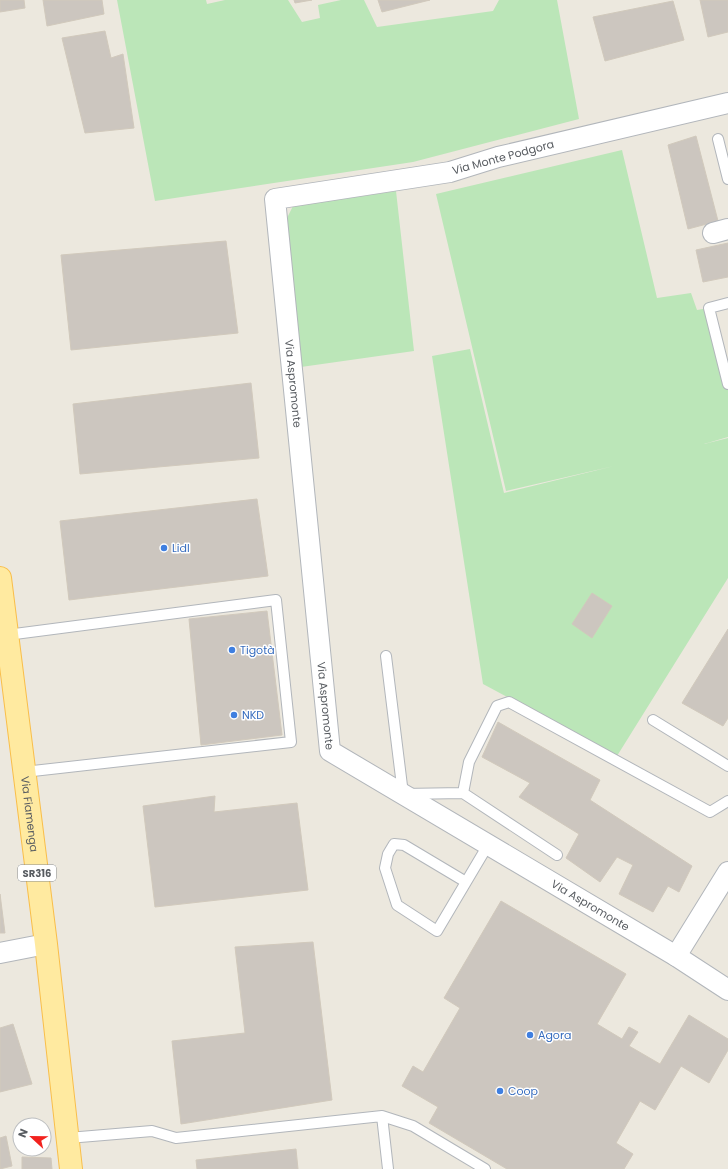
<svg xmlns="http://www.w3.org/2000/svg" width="728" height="1169" font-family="Poppins,sans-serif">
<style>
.green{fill:#bbe6b8}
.building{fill:#ccc6bf;stroke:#d1c9bc}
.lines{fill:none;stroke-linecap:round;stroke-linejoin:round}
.service-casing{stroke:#b2b6bb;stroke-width:12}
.minor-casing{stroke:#b2b6bb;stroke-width:22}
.primary-casing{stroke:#f9be4a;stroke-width:24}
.service{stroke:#fff;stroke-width:10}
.minor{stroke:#fff;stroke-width:20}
.primary{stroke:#ffeaa0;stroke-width:22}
.shop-dot{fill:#3f7fe0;stroke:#fff;stroke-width:1.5}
.labels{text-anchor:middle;stroke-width:3;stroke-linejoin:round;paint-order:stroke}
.shield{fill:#fff;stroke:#8a8d90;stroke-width:1}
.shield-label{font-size:10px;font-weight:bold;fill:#585c61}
.street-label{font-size:11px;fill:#585c61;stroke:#fff}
.shop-label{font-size:11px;fill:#366cbe;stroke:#fff;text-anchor:start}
</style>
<rect width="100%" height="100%" fill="#ece8de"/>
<path class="green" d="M117,0H206L207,4L225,0H288L302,22L320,18L318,5L341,0H364L377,27L493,11L499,0H557L579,119L413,162L155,201Z
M622,150L657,298L691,293L697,310L709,308L728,384V437L704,444L728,438V578L617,756L483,684L432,356L470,349L504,493L614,466L506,491L436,194Z
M396,191L414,351L301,367L284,224L293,206Z"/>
<path class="building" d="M0,0H24L25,8L0,12Z
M43,0H102L104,14L47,26Z
M294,0H312L295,3Z
M378,0H430L382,12Z
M700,0H728V32L708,37Z
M673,1L684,40L605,61L593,17Z
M105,31L111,58L123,54L134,128L85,133L62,38Z
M696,136L718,221L688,229L668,145Z
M226,241L238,333L71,350L61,255Z
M728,243V277L703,282L696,250Z
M251,383L259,458L80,474L73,404Z
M257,499L268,576L69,600L60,521Z
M592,593L612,606L592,638L572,624Z
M267,611L282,735L201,745L189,619Z
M728,629V718L723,726L682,703Z
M498,722L600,780L590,800L692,866L679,892L668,886L653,912L619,894L633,865L617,857L600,882L566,858L579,834L519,797L530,783L482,757Z
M215,796L214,812L297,803L308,890L155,907L143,806Z
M0,894L5,933H0Z
M501,901L626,974L597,1024L622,1039L629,1027L638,1032L629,1046L660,1064L689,1015L728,1039V1050L709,1083L681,1066L655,1110L640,1101L616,1143L633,1154L624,1169H507L429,1123L438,1107L402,1086L413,1066L423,1072L460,1008L444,998Z
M313,942L332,1100L181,1124L172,1041L245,1033L235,947Z
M13,1024L32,1084L0,1092V1028Z
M6,1136L12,1166L0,1169V1138Z
M296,1149L298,1169H197L196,1160Z
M22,1157L51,1158L52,1169H22Z"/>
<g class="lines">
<defs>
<path id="service" d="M718,139L728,179
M728,303L709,308L728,384
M7,635L276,600L291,742L24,772
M386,656L403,794L463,793L557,855
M653,720L728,766
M463,793L469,762L497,706L509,702L710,812L728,801
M466,882L404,845L394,844L388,854L385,868L397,905L437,931L488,845
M382,1116L413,1126L485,1169
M68,1138L152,1131L176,1138L382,1116L388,1169"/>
<g id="minor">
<path id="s1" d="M728,103L498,157L450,172L275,199L330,751L676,956L728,990"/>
<path d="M713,233L728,229"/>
<path d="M0,953L46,944"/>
<path d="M676,956L728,872"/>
</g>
<g id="primary">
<path id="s2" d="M0,578L46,944L71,1169"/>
</g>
</defs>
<use href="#service" class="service-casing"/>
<use href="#minor" class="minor-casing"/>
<use href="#primary" class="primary-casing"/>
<use href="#service" class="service"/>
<use href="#minor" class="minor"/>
<use href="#primary" class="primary"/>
</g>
<g class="shop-dot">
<circle cx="164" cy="548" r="4"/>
<circle cx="232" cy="650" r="4"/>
<circle cx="234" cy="715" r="4"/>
<circle cx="530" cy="1035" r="4"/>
<circle cx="500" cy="1091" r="4"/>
</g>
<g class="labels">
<rect class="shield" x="18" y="865" width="38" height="16" rx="3"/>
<g class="shield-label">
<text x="37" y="877">SR316</text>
</g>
<g class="street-label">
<text transform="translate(503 157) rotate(-15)" y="4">Via Monte Podgora</text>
<text dy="4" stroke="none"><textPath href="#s1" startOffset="649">Via Aspromonte</textPath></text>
<text dy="4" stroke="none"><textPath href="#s1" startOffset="973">Via Aspromonte</textPath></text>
<text dy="4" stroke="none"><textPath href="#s2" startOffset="238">Via Fiamenga</textPath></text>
<text dy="4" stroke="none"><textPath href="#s1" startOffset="1321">Via Aspromonte</textPath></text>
</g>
<g class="shop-label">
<text x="172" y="552">Lidl</text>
<text x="240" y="654">Tigotà</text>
<text x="242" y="719">NKD</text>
<text x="538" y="1039">Agora</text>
<text x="508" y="1095">Coop</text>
</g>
</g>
<g transform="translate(32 1137) rotate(292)"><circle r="19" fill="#ffffff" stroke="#bcbec0"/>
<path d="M0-3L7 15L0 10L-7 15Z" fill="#f2221e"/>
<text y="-6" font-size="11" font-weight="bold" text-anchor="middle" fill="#585c61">N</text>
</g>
</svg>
